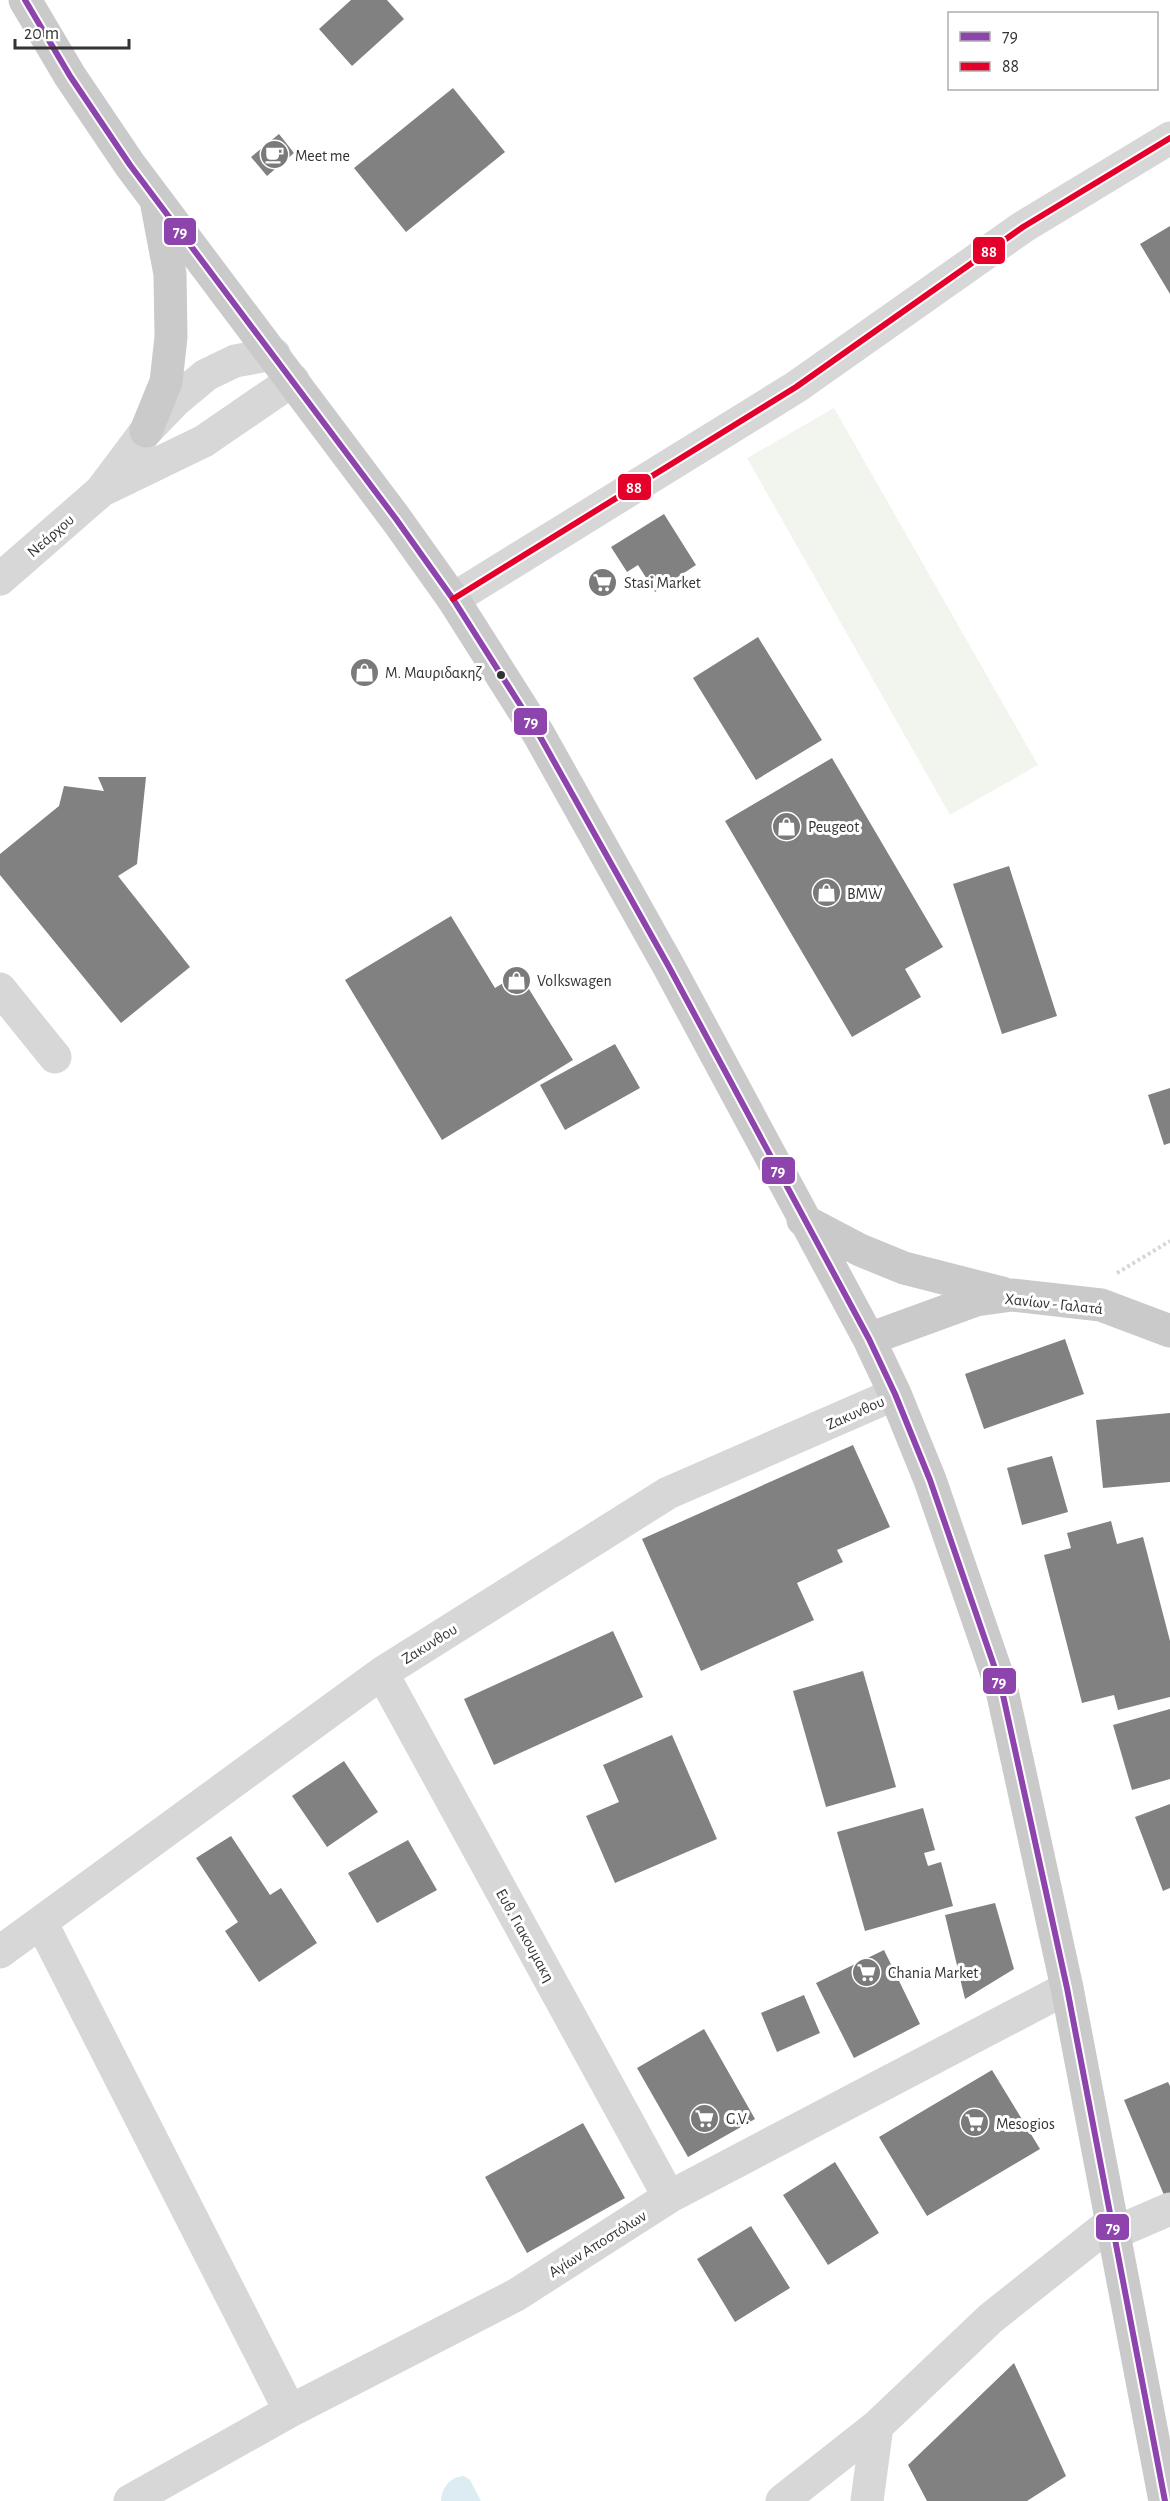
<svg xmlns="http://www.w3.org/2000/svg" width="1170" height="2501" font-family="'Alegreya Sans',sans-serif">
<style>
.green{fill:#f1f5ed}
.water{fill:#ddebf3}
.building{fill:#818181}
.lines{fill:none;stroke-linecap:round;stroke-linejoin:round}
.path{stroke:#d6d6d6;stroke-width:4;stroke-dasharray:3 3;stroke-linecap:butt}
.minor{stroke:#d7d7d7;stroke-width:33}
.major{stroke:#cacaca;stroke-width:33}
.bus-1-casing{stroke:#fff;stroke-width:10}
.bus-2-casing{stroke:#fff;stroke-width:10}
.bus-1{stroke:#8e44ad;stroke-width:6}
.bus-2{stroke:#e4002b;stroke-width:6}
.bus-dot{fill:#333;stroke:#fff;stroke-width:2}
.labels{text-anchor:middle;stroke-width:6;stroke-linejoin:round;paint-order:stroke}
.poi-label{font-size:16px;fill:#333;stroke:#fff;text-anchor:start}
.street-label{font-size:16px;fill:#333;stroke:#fff}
.line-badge{stroke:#fff;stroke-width:2}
.badge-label{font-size:16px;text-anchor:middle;font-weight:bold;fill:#fff}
</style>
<rect width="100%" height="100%" fill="#fff"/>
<path class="green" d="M834,408L1038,765L950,815L747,458Z"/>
<path class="water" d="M464,2476L470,2480L481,2501H441C442,2487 450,2477 464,2476Z"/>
<path class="building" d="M351,0H387L404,19L352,66L319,29Z
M453,88L505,152L406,232L354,168Z
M279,134L294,153L267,176L251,157Z
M1170,226V294L1140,244Z
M664,514L696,565L655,592L638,565L627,572L611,547Z
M758,637L822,740L756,780L693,678Z
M832,758L943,947L905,969L921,997L852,1037L725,821Z
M98,777H146L137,864L118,876L190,967L121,1023L0,875V854L59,806L64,786L104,791Z
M1009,866L1057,1016L1002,1034L953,884Z
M451,916L495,988L519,973L573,1060L442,1140L345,980Z
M615,1044L640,1088L565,1130L540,1085Z
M1170,1088V1143L1164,1145L1148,1095Z
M1065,1339L1084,1394L984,1429L965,1374Z
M1170,1413V1482L1103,1488L1096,1420Z
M853,1445L890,1527L837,1550L843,1562L797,1583L814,1620L701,1671L642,1539Z
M1052,1456L1068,1512L1022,1525L1007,1468Z
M1111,1521L1117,1544L1143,1537L1170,1641V1697L1118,1710L1114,1695L1082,1703L1044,1555L1071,1548L1067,1533Z
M613,1631L643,1697L494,1765L464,1699Z
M863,1671L896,1787L826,1807L793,1691Z
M1170,1709V1779L1132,1790L1113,1725Z
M672,1735L717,1839L615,1883L586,1816L619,1802L603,1765Z
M344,1761L378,1812L327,1847L292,1796Z
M1170,1804V1888L1163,1891L1135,1817Z
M923,1808L935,1850L924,1853L928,1866L941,1862L953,1906L865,1931L837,1832Z
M231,1836L270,1895L281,1888L317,1943L259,1982L225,1931L238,1922L196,1858Z
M408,1840L437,1890L377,1923L348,1873Z
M995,1903L1014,1969L965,1999L945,1915Z
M884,1950L920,2024L854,2058L816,1983Z
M804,1995L820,2033L777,2052L761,2013Z
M704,2029L755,2119L688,2157L637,2068Z
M992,2070L1040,2149L927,2216L879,2137Z
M1168,2082L1170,2086V2193L1164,2195L1124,2100Z
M583,2123L625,2198L527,2253L485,2177Z
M835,2162L879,2233L828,2265L783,2195Z
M751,2226L790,2288L735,2322L697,2259Z
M1014,2363L1066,2476L1027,2501H927L908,2465Z"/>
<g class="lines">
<path class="path" d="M1117,1273L1170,1241"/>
<path class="minor" d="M105,489L204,441L293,380
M0,579L101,491L146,431L176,400L206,375L235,361L274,354
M453,599L796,387L1023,227L1170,138
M0,989L55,1057
M382,1673L669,2197
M41,1922L290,2411
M0,1952L382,1673L668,1493L895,1394
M1114,2233L1170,2209
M130,2501L290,2411L516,2295L669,2197L1067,1988
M782,2501L877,2426
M867,2501L877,2426L991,2318L1112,2222"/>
<path class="major" d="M25,0L70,76L130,165L396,519L453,599L538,733L669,967L869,1339L895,1394L930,1480L1001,1686L1067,1988L1165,2501
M146,431L166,382L171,337L170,274L157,206
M803,1220L860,1250L904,1268L1002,1293
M869,1339L976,1300L1012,1295L1101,1305L1170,1331"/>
<defs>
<path id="bus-1" d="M25,0L70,76L130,165L396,519L453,599L538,733L669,967L869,1339L895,1394L930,1480L1001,1686L1067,1988L1165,2501"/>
<path id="bus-2" d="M453,599L796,387L1023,227L1170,138"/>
</defs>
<use href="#bus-1" class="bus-1-casing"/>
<use href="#bus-2" class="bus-2-casing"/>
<use href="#bus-1" class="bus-1"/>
<use href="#bus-2" class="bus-2"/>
</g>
<defs>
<symbol id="cafe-disc" viewBox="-11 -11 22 22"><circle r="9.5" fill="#7a7a7a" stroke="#fff"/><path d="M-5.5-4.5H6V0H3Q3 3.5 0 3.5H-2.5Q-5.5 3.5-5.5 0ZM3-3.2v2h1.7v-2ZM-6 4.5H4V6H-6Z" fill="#fff"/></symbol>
<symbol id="supermarket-disc" viewBox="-11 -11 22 22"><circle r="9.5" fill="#7a7a7a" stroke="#fff"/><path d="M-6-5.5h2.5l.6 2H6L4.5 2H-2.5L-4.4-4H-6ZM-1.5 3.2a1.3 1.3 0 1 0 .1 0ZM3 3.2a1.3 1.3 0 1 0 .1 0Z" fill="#fff"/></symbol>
<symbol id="shop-disc" viewBox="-11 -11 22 22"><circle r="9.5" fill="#7a7a7a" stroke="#fff"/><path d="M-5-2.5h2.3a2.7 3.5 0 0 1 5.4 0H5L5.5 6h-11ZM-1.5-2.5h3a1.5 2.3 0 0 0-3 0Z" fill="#fff"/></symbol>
</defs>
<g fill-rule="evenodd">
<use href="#cafe-disc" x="258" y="138" width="33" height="33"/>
<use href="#supermarket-disc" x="586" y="566" width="33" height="33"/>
<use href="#shop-disc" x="348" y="656" width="33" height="33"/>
<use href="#shop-disc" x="770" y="810" width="33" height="33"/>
<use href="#shop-disc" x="810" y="876" width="33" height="33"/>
<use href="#shop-disc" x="500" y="964" width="33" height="33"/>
<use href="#supermarket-disc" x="850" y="1956" width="33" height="33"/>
<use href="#supermarket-disc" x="688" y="2102" width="33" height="33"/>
<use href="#supermarket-disc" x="958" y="2106" width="33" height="33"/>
</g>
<circle class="bus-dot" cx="501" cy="675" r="5"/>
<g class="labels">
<g class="poi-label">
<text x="295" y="161">Meet me</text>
<text x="624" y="588">Stasi Market</text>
<text x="385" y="678">Μ. Μαυριδακηζ</text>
<text x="808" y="832">Peugeot</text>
<text x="847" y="899">BMW</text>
<text x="537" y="986">Volkswagen</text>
<text x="888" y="1978">Chania Market</text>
<text x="726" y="2124">G.V.</text>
<text x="996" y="2129">Mesogios</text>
</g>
<g class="street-label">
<text transform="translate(50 535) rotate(-41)" y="6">Νεάρχου</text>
<text transform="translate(1054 1303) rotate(6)" y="6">Χανίων - Γαλατά</text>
<text transform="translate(855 1412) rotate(-24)" y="6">Ζακυνθου</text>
<text transform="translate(429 1643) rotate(-32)" y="6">Ζακυνθου</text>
<text transform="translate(526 1935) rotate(61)" y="6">Ευθ. Γιακουμακη</text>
<text transform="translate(597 2243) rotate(-32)" y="6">Αγίων Αποστόλων</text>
</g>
</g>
<g class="line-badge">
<rect x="163" y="217" width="34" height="29" rx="6" fill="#8e44ad"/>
<rect x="972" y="236" width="34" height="29" rx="6" fill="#e4002b"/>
<rect x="617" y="473" width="35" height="28" rx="6" fill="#e4002b"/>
<rect x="513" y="707" width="35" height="29" rx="6" fill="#8e44ad"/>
<rect x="761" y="1156" width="35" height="29" rx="6" fill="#8e44ad"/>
<rect x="982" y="1667" width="35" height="28" rx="6" fill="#8e44ad"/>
<rect x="1095" y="2213" width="35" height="28" rx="6" fill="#8e44ad"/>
</g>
<g class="badge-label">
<text x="180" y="237">79</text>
<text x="989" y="257">88</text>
<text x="634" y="493">88</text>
<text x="531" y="727">79</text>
<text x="778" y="1176">79</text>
<text x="999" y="1687">79</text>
<text x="1113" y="2233">79</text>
</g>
<rect x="948" y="12" width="210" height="78" fill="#ffffff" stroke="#adadad" stroke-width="1.5"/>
<rect x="960" y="32" width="30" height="9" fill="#8e44ad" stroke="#adadad" stroke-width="1.5"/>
<text x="1002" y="42" font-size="18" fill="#333333">79</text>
<rect x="960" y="62" width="30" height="9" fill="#e4002b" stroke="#adadad" stroke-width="1.5"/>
<text x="1002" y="72" font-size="18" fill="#333333">88</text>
<path d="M15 39v9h114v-9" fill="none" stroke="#333333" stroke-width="3"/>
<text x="24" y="39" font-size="18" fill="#333333" stroke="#ffffff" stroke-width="4.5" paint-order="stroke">20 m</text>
</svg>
